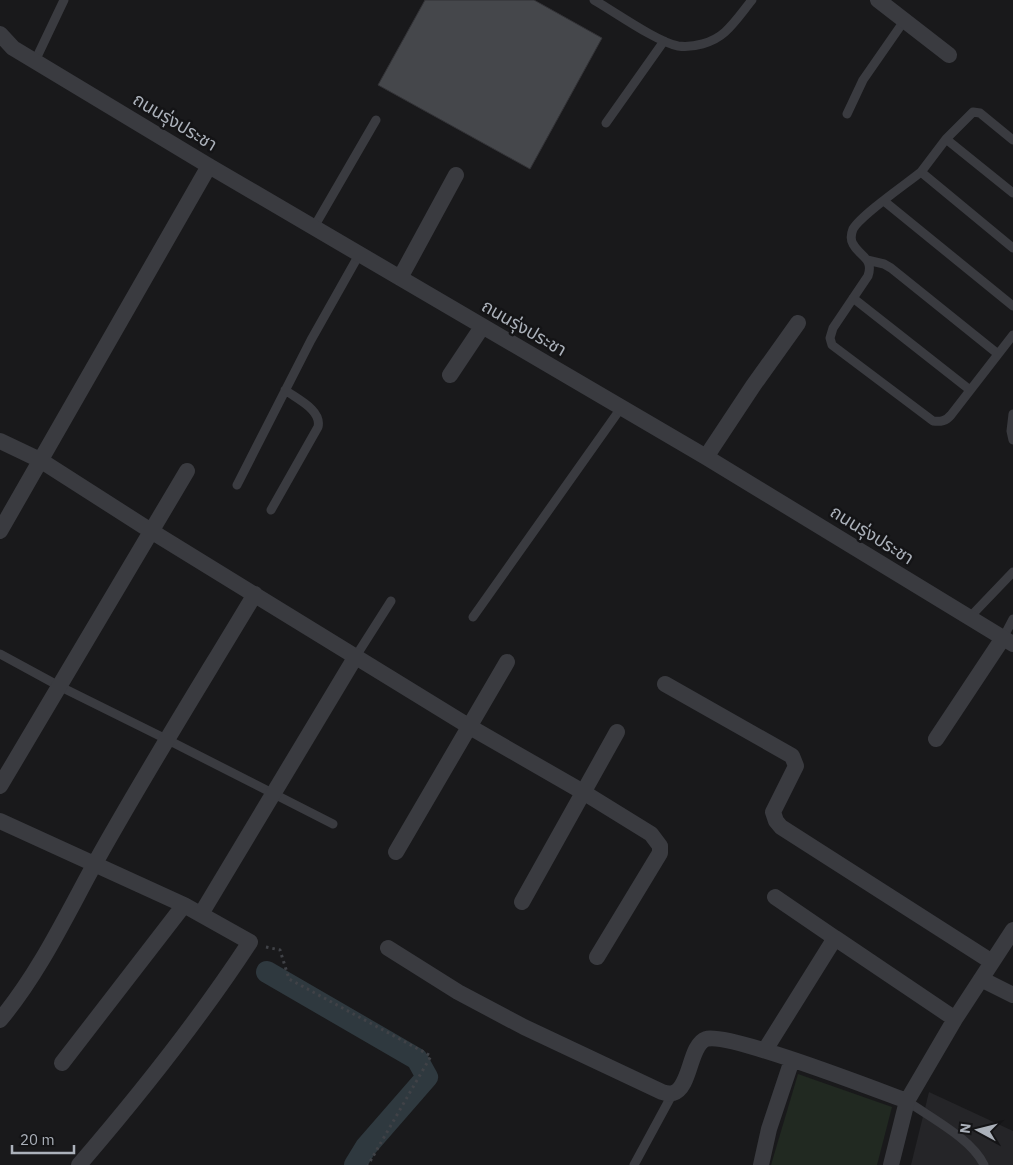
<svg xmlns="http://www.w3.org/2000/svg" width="1013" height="1165" font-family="'IBM Plex Sans','Noto Sans Thai',sans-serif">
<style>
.built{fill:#252528}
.green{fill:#212921}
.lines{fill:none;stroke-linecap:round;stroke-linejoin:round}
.canal{stroke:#2f393f;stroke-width:22}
.building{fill:#45474b;stroke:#333337}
.path{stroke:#404247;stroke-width:3;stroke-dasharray:2.5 4;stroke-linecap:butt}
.service{stroke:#3a3b40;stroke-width:9}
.minor{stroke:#3a3b40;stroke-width:16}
.labels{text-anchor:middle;stroke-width:5;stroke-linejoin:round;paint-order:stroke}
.street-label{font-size:18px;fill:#abb1ba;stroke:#141416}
</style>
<rect width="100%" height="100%" fill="#19191b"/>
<path class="built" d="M929,1092L1013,1131V1165H911Z"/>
<path class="green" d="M798,1074L892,1107L877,1165H771Z"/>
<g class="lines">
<path class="canal" d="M267,972L417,1059L427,1077L366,1147L355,1165"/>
</g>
<path class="building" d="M425,0H534L602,38L530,169L378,85Z"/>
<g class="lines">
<path class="path" d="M266,947L280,950L289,979L431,1056L368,1165"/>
<path class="service" d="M594,0C615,12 657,42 678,46C693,48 713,43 725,32C735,23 743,11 752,0
M35,61L64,0
M847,114L863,80L904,21
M606,123L664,41
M946,139L1013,193
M1013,140L980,113L973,112L946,139L921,172L1013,248
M921,172C906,184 861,215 853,229C851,234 850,239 853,244C860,257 874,258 868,276L833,328L830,338L832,345L933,421C941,422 946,421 951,415L1013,335
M884,201L1013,306
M314,227L376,120
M867,260L884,264L891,268L998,354
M853,298L970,390
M1013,414L1011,431L1013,440
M237,485L311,340L360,253
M271,510L318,427C322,410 297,399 285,390
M473,617L621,408
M969,618L1013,572
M1003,638L1013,619
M0,654L59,686L168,740L333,824
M356,656L391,601
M907,1101C931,1118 972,1139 984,1165
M634,1165L673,1093"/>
<path class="minor" d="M878,0L949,55
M0,34L13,48L209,166L706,457L1013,644
M400,278L456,175
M450,375L482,327
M0,441L40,460L151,531L470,727L583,792L651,834L660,846V853L597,957
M706,457L753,386L798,323
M0,531L209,166
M665,684L792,756L796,766L773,812L776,821L781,827L992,962
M936,739L1003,638
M0,786L187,471
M0,821L184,905L250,942C199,1020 140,1094 79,1165
M396,852L507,662
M775,897L835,938
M522,902L617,732
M201,914L356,656
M388,948L458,992L524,1027L662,1092C665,1093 670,1094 673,1093C691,1088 689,1045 706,1039C728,1032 877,1090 907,1101
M981,979L1013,995
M0,1020C39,973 65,918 94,865C145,773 201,684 255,594
M765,1050L835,938L955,1019
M62,1063L184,905
M761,1165L769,1129L792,1060
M891,1165L907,1101L955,1019L1013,930"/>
</g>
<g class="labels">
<g class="street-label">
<text transform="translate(175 122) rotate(31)" y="6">ถนนรุ่งประชา</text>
<text transform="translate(524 328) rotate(30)" y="6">ถนนรุ่งประชา</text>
<text transform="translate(872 535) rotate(32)" y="6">ถนนรุ่งประชา</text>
</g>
</g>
<g transform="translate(978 1130) rotate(277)" stroke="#141416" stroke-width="4" paint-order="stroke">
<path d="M0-4L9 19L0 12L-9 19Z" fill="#abb1ba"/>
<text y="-8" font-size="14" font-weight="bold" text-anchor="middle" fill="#abb1ba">N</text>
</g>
<path d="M12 1145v8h62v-8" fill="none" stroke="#abb1ba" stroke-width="2.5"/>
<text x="20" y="1145" font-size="15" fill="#abb1ba" stroke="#141416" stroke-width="4" paint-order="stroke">20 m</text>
</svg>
